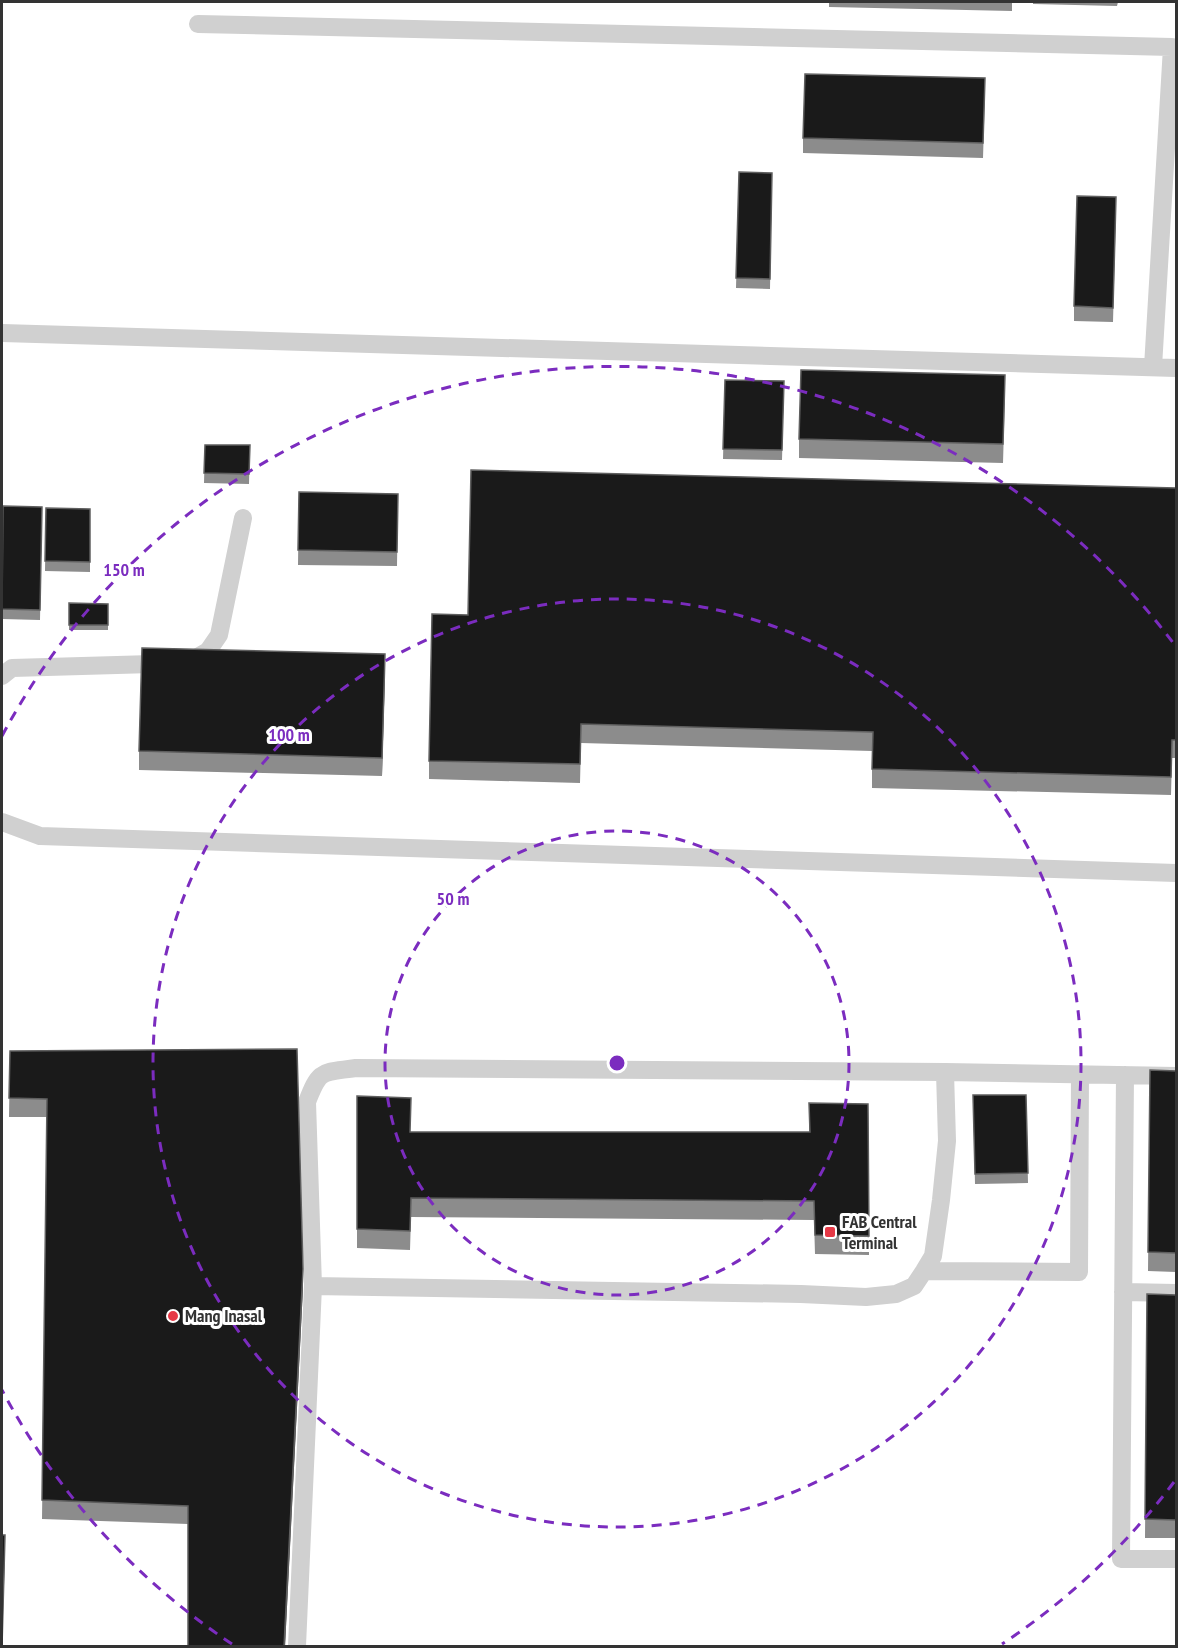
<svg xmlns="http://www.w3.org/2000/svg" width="1178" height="1648" font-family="'PT Sans Narrow',sans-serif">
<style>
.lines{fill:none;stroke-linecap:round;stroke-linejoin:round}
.service{stroke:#d0d0d0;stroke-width:18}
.wall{fill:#8c8c8c}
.shaded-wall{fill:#5f5f5f}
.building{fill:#1a1a1a;stroke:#5f5f5f;stroke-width:1.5}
.ring{fill:none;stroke:#7b2cbf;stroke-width:3;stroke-dasharray:10 8}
.poi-dot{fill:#e63946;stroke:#fff;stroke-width:2}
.labels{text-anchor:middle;stroke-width:6;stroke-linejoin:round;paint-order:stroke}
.poi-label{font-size:18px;font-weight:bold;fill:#333;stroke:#fff;text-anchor:start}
.centre{fill:#7b2cbf;stroke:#fff;stroke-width:3}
.ring-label{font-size:18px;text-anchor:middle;font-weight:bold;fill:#7b2cbf;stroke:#fff;stroke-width:6;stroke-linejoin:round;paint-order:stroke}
</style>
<rect width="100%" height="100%" fill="#fff"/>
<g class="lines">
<path class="service" d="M198,24L1172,47L1153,367
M2,333L1176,368
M2,676L12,668L187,663L208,651L219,635L243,518
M2,822L40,836L1176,873
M1125,1075L1121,1559H1176
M924,1271L1079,1272L1080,1074
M313,1286L801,1294L866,1297L896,1294L914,1286L924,1271L933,1256L941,1200L947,1141L945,1072
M1123,1292L1176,1293
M297,1646L313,1286L307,1102C320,1068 322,1073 356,1068L945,1072L1176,1076"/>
</g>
<path class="wall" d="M829,2H1012V11L829,7Z
M1033,2H1118L1117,6L1033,4Z
M985,93L983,158L803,153V138Z
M739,172L772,173L770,289L736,288Z
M1116,211L1113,322L1074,321V306Z
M725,380L784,381L782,460L723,459Z
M1005,394L1003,463L799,458V439Z
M205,445H250L249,484L204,483Z
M1176,488V758H1172L1171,795L872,788V751L581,743L580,783L429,779V761L468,615Z
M299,492L398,494L397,566L298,565Z
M42,507L40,620L2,619V578Z
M46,508L90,509V572L45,571Z
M69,603L108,604V630H69Z
M385,673L382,776L139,770V751Z
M10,1051L303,1288L285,1647H188V1524L42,1519L47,1117H9Z
M1150,1070L1176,1071V1272L1148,1271Z
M973,1095H1026L1028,1183L975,1184Z
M357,1096L411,1132H809V1103L868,1104L869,1255L815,1254L814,1220L411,1217L410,1250L357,1248Z
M1147,1294L1176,1295V1538H1145Z"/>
<path class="shaded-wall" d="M385,654V673L382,776V758Z
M303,1269V1288L285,1647H284Z
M5,1535V1554L2,1647Z"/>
<path class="building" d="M805,74L985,78L983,143L803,138Z
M739,172L772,173L770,279L736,278Z
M1077,196L1116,197L1113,308L1074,306Z
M801,370L1005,375L1003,444L799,439Z
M725,380L784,381L782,450L723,449Z
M205,445H250L249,474L204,473Z
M471,470L1176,488V740H1172L1171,777L872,769L873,732L581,724L580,764L429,761L432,614L468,615Z
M299,492L398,494L397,552L298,550Z
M3,506L42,507L40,610L2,609Z
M46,508L90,509V562L45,561Z
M69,603L108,604V625H69Z
M142,648L385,654L382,758L139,751Z
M297,1049L303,1269L284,1647H188V1506L42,1500L47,1099L9,1098L10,1051Z
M1150,1070L1176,1071V1253L1148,1252Z
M973,1095H1026L1028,1173L975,1174Z
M357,1096L411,1098L410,1132H810L809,1103L868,1104L869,1236L815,1235L814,1201L411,1198L410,1231L357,1229Z
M1147,1294L1176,1295V1520L1145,1519Z
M2,1535H5L2,1647Z"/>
<g class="ring">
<circle cx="617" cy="1063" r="232"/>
<circle cx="617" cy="1063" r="464"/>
<path d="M1174 1482A697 697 0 0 1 1002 1644M232 1644A697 697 0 0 1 2 1390M2 736A697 697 0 0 1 1174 644"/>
</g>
<g class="poi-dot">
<rect x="824" y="1226" width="12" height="12" rx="3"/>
<circle cx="173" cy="1316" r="6"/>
</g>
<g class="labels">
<g class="poi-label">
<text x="842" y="1228">FAB Central<tspan x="842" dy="21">Terminal</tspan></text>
<text x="185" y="1322">Mang Inasal</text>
</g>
</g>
<circle cx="617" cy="1063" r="9" class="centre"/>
<g class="ring-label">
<text x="124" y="576">150 m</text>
<text x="289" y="741">100 m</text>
<text x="453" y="905">50 m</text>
</g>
<rect width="1178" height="1648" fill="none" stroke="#333333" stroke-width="6"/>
</svg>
